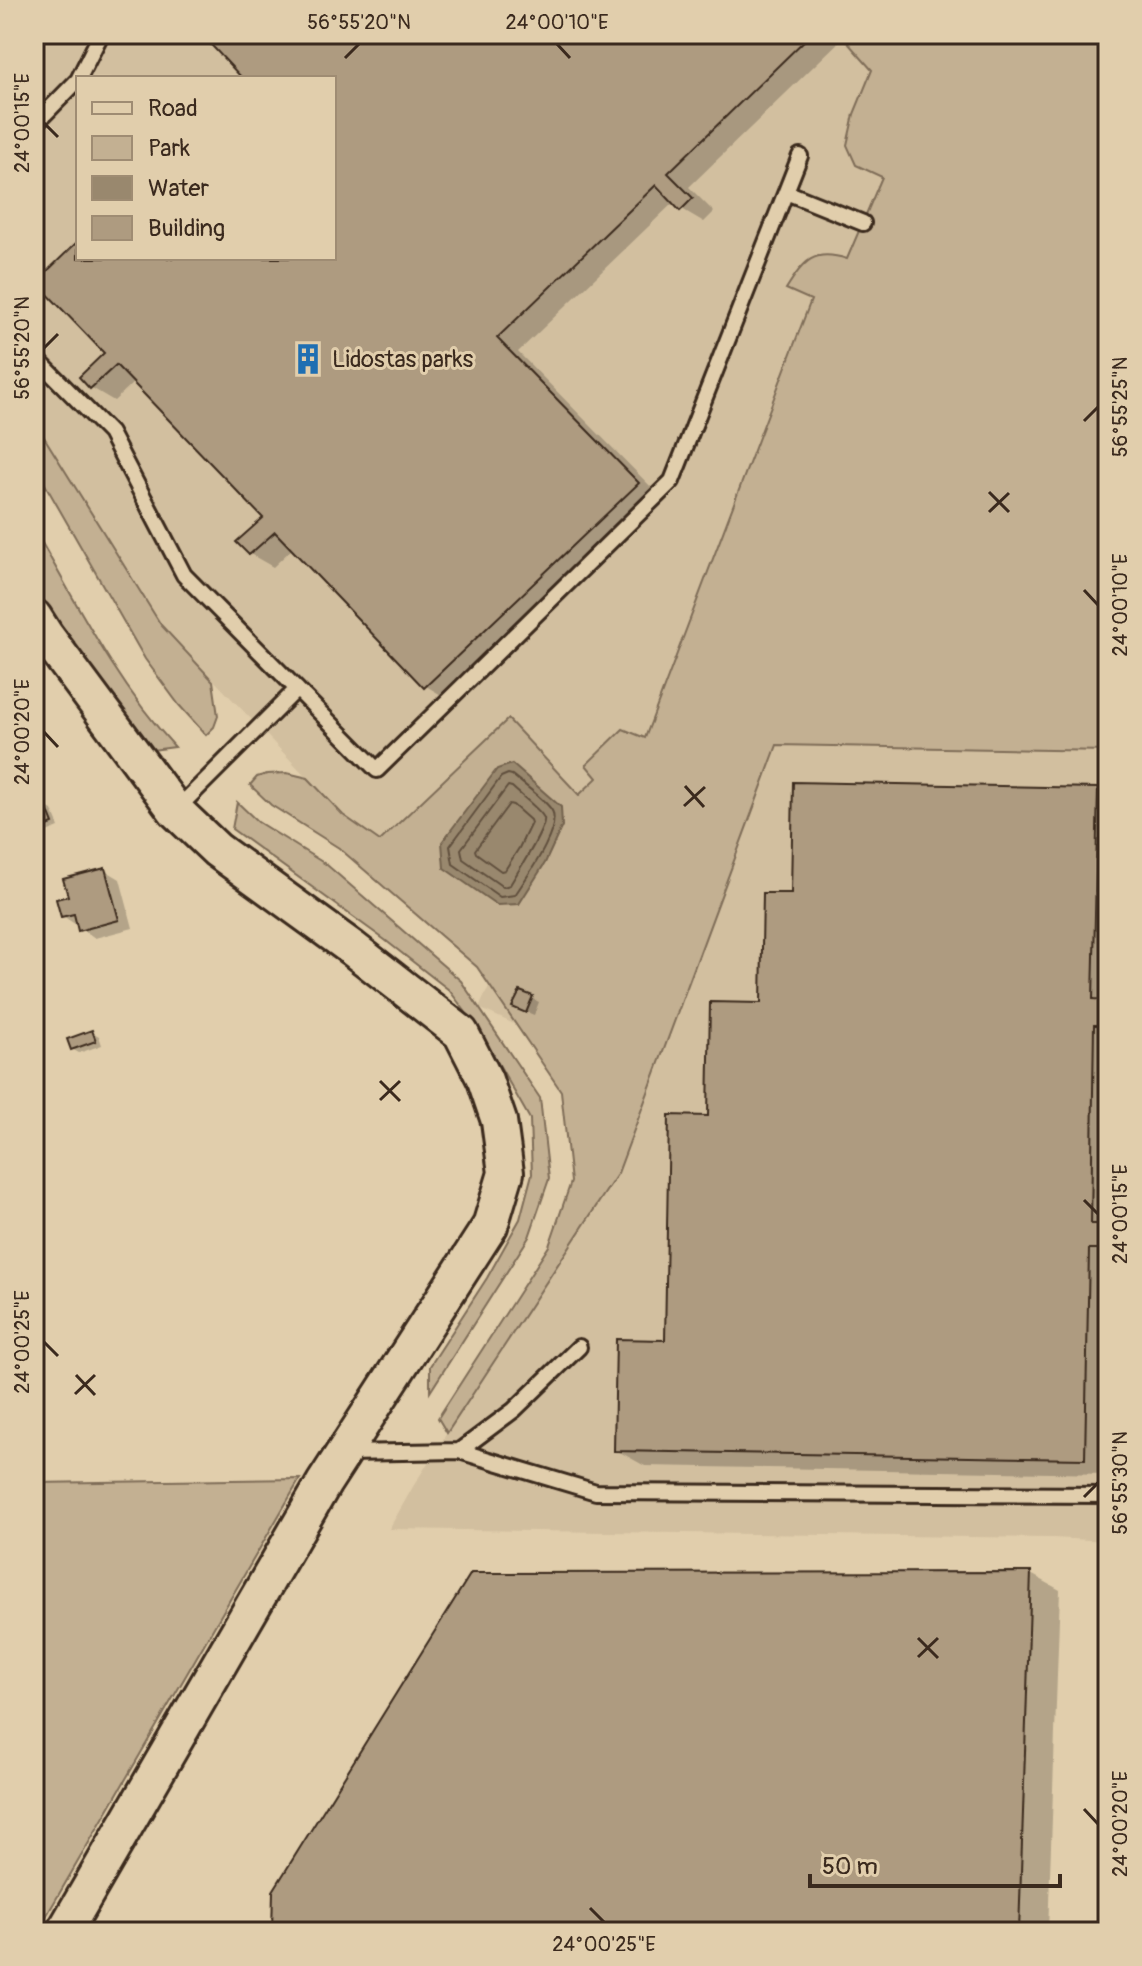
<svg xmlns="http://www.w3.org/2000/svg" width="1142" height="1966" font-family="Pangolin,sans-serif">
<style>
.built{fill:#d2bf9f;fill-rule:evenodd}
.green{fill:#c3b092;stroke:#7f6d58;stroke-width:2}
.water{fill:#99886e;stroke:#73624e;stroke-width:2}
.shadow{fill:#0003}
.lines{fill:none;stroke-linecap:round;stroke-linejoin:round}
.shore{stroke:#61503e;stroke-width:2}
.building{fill:#ae9b80;stroke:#3b2a1e;stroke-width:2}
.service-casing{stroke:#3b2a1e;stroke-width:20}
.tertiary-casing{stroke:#3b2a1e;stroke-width:40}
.service{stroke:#e1ceac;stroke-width:14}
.tertiary{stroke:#e1ceac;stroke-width:34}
.ticks{fill:none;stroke:#3b2a1e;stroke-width:3}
.labels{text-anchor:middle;stroke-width:6;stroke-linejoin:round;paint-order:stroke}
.poi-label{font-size:24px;fill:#3b2a1e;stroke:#e1ceac;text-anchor:start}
.neatline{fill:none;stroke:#3b2a1e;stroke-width:3}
.ticks-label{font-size:20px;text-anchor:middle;fill:#3b2a1e}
</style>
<rect width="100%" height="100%" fill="#e1ceac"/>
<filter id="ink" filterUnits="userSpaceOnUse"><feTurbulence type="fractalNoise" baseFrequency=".0125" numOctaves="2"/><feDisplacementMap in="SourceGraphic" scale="16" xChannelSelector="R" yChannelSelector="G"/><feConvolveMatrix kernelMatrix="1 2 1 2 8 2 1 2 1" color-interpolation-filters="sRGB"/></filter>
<g filter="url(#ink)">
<path class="built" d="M34,34H940L918,91L847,259L575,944L380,841L343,815L161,625L34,421ZM78,78H334V258H78Z
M777,745L1108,751V1541L1053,1538L389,1529L414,1485L447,1433L618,1173Z
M498,967L527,1030L479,1008Z"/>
<path class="green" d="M840,34H1108V751L777,745L618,1173L447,1433L438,1418L549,1246L571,1182L561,1091L477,967L339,848L271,805L250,785L257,777L267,774L287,773L308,778L343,815L380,841L508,719L579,795L597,778L586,765L623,729L645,738L811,300L786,289C804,261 813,248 847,259L882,177L856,165L847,145L854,114L872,70Z
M34,421L161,625L213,681L218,716L214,727L206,735L179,705L145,659L34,465Z
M34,529C77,604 116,683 175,747L152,750L96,690L34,588Z
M237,802L258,822L327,865L461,981L540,1098L549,1179L529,1237L430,1392V1366L487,1278L520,1219L532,1174L530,1119L494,1056L465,1011L449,990L385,940L232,829Z
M300,1479L37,1932H34V1483Z"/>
<path class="water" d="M512,764L561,807L562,826L545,863L519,904L497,905L444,868L442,842L497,769Z"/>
<path class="shadow" d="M203,34H847L689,187L714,212L704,222L682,209L674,202L518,352L660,496L448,699L426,686L293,548L273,567L250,554L265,518L134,382L114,401L92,388L81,377L107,353L39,282L78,244V258H334V78H245Z
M1097,790L1108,796V1474L645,1466L616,1450L667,1342L709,1118L763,1005L793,895Z
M45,806L52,810L59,827L34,837V811Z
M105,870L120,879L133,928L95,938L63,916L70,898Z
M521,993L539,1002L534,1015L522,1010Z
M92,1032L99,1036L102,1045L79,1053L72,1049Z
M1031,1574L1060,1590L1048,1932H274Z"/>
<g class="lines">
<path class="shore" d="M508,774L512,775C524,785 541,796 551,809C564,826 526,878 515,895L500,897L453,864L450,846L501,777Z
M508,786L512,787C519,794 541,810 544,818C547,828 516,874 510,885L503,887L463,859L461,849Z
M509,804L513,805L530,820L531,823L519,848L505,870L501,871L476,853L475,850Z"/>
</g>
<path class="building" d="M201,34H811L668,173L693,198L680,211L656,185L497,338L639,483L424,688L275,532L249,555L236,542L263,518L116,365L90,389L79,377L104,353L36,282L78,241V258H334V78H242Z
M793,782L1098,788L1093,999L1108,1000V1025H1094L1091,1224H1108V1249H1089L1085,1459L614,1451L616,1339L665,1340L669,1115L708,1116L710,1002L761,1003L763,893H791Z
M45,804L53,824L34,831V808Z
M105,868L119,920L78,931L74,914L61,917L56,899L68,896L63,879Z
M520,991L533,996L526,1013L512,1007Z
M92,1030L96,1041L71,1050L67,1039Z
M1031,1572L1019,1932H272L273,1891L471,1573Z"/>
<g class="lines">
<defs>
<path id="service" d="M79,78L101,34
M34,125L78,80
M786,192L863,223
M34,356L110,433L184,575L377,770L672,481L800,156
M176,810L297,689
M459,1451L514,1410L579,1347
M346,1453L459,1451L596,1492L1108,1495"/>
<path id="tertiary" d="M34,617L46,636L176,811L217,850L352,948L461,1033L485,1080L499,1121L506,1173L490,1226L324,1483L64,1932"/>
</defs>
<use href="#service" class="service-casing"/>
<use href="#tertiary" class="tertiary-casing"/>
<use href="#service" class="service"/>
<use href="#tertiary" class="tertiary"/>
</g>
</g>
<path class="ticks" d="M557,44L570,58M345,58L359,44M44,123L58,137M44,348L58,334M1084,421L1098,407M989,492L1009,512M989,512L1009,493M1084,590L1098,605M44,732L58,747M685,786L704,807M684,806L705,787M380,1081L400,1101M380,1100L400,1081M1084,1200L1098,1214M44,1342L58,1356M76,1375L95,1395M75,1394L95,1375M1084,1497L1098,1483M918,1638L938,1658M918,1657L938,1638M1084,1809L1098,1824M590,1908L604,1922"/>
<defs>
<symbol id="building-bare" viewBox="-9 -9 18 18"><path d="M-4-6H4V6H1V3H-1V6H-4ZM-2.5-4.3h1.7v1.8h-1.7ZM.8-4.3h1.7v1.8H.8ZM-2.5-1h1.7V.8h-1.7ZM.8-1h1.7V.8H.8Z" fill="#1f6fb2" stroke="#e1ceac" stroke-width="2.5" paint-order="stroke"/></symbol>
</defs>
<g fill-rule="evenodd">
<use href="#building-bare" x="286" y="337" width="44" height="44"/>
</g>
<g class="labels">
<g class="poi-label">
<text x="332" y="367">Lidostas parks</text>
</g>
</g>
<rect width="1142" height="1966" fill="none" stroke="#e1ceac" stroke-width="88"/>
<rect x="76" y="76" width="260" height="184" fill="#e1ceac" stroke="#9f8c73" stroke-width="2"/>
<rect x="92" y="102" width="40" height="12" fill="#e1ceac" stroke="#9f8c73" stroke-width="2"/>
<text x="148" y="116" font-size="24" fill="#3b2a1e">Road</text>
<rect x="92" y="136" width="40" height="24" fill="#c3b092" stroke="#9f8c73" stroke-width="2"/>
<text x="148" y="156" font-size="24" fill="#3b2a1e">Park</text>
<rect x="92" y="176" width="40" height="24" fill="#99886e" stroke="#9f8c73" stroke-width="2"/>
<text x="148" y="196" font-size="24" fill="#3b2a1e">Water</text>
<rect x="92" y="216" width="40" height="24" fill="#ae9b80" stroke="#9f8c73" stroke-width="2"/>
<text x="148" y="236" font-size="24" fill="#3b2a1e">Building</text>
<path d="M810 1874v12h250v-12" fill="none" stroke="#3b2a1e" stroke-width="4"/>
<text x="822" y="1874" font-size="24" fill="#3b2a1e" stroke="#e1ceac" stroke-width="6" paint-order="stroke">50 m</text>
<rect x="44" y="44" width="1054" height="1878" class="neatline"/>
<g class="ticks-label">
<text x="359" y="29">56°55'20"N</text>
<text x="557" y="29">24°00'10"E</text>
<text transform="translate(22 123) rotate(-90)" y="7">24°00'15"E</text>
<text transform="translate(22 348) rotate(-90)" y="7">56°55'20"N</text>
<text transform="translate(1120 407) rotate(-90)" y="7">56°55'25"N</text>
<text transform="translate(1120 605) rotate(-90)" y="7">24°00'10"E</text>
<text transform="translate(22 732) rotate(-90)" y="7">24°00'20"E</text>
<text transform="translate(1120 1214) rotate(-90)" y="7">24°00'15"E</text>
<text transform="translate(22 1342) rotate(-90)" y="7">24°00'25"E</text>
<text transform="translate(1120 1483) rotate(-90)" y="7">56°55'30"N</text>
<text transform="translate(1120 1824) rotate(-90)" y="7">24°00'20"E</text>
<text x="604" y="1951">24°00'25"E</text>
</g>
</svg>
